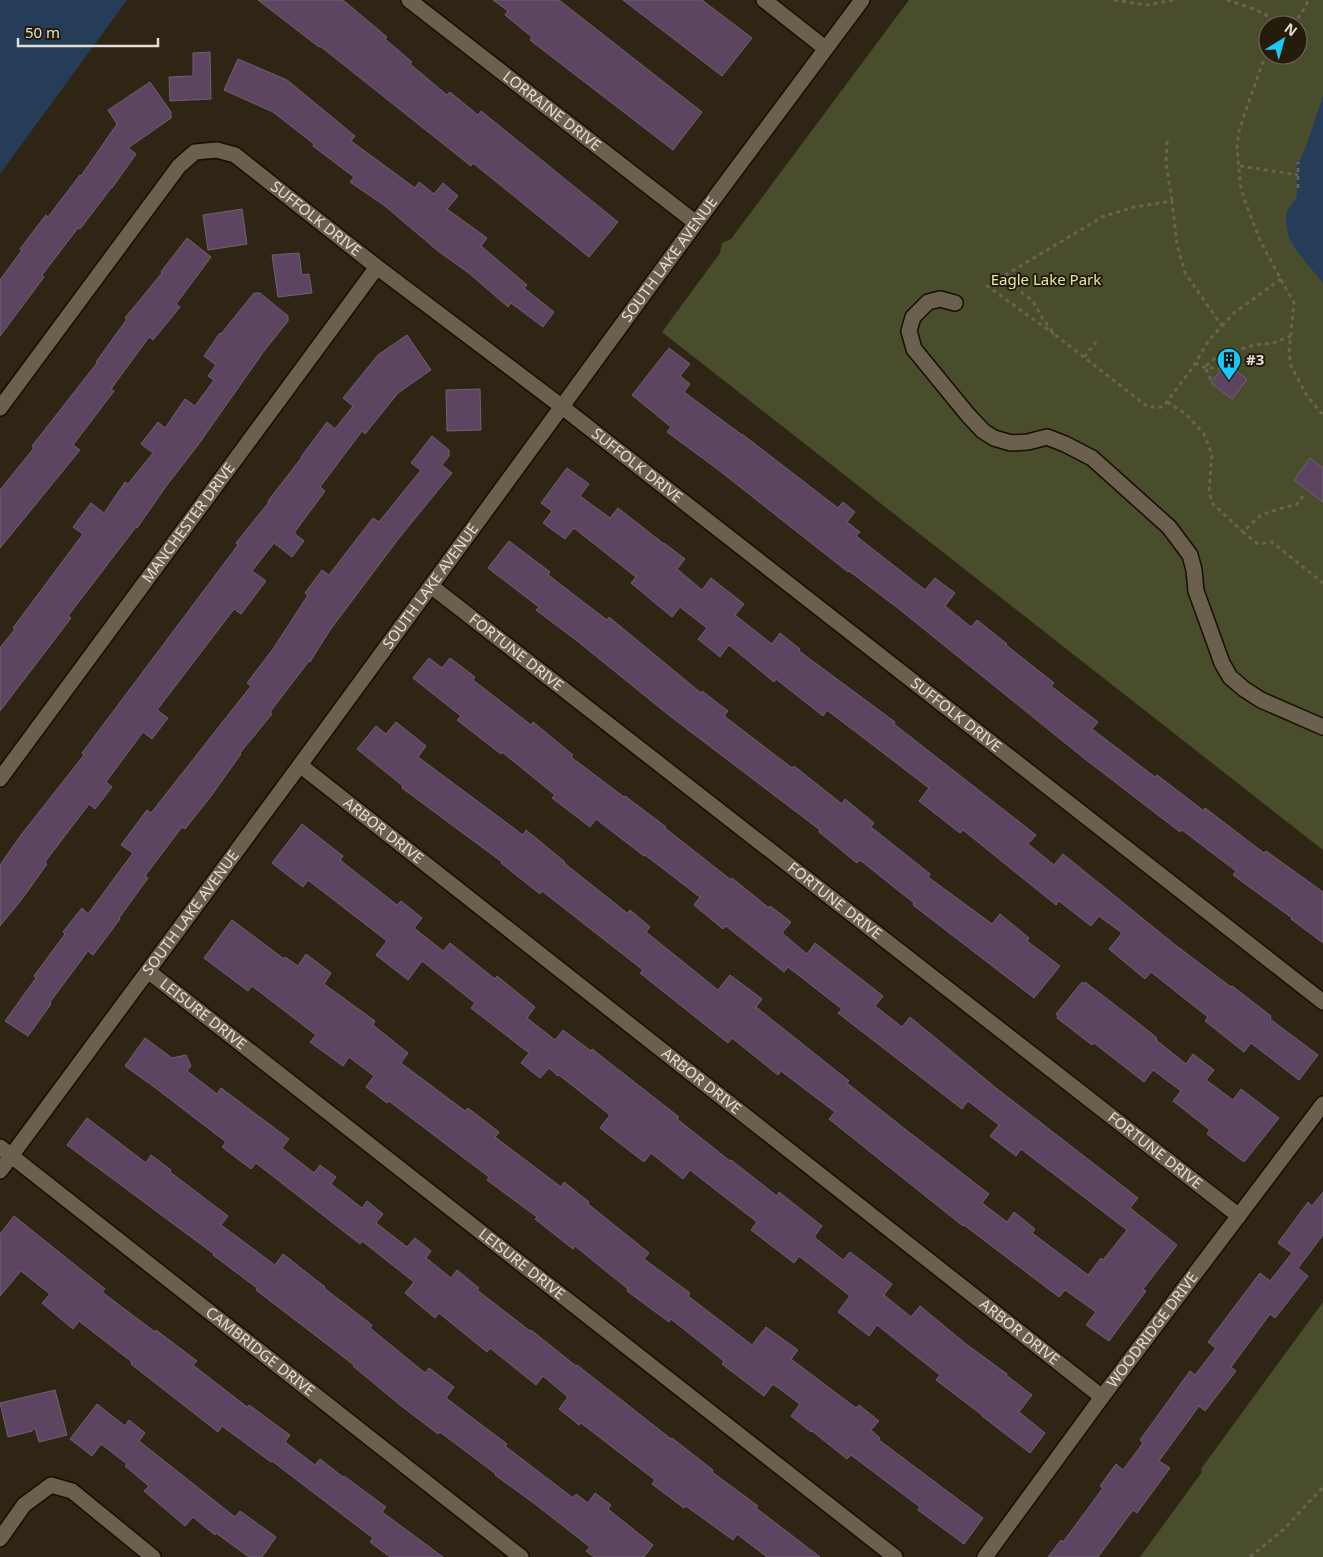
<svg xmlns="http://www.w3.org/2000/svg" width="1323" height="1557" font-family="'Noto Sans',sans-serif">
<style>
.green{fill:#4a4d2c;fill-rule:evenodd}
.water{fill:#253d58}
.building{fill:#5d4461;stroke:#706172}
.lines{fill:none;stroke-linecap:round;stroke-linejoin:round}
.minor-casing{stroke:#170e01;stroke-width:18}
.path{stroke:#6a6253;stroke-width:3;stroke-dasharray:4 4;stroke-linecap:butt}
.minor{stroke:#6b604d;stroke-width:15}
.labels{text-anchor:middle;stroke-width:4;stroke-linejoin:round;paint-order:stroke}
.street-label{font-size:15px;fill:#e4ded4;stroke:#251c0b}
.park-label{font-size:15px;fill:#e1e8a5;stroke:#251c0b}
.poi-label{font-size:15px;font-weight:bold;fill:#e4ded4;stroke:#251c0b;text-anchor:start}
</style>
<rect width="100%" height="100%" fill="#2f2514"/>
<path class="green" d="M909,0H1323V850L662,332L720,253L722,243L731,239ZM1268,25H1298V55H1268Z
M1323,1302V1557H1140L1202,1472L1201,1469Z"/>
<path class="water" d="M0,0H127L0,174Z
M1323,96V283C1312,268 1293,251 1288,234C1286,227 1286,220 1286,213L1297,197L1296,168L1306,147Z"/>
<path class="building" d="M258,0H343L387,37L385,39L412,62L410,64L447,95L450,92L478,115L481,111L618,222L589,257L473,163L471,166L320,46L319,47Z
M493,0H559L702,112L673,150L530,40L532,37L505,15L508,11Z
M623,0H702L752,38L722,76Z
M210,52L211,99L170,101L169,77L193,76V53Z
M238,59L287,80L355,136L351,141L415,188L419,182L434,194L443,183L458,196L447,209L487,238L481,246L527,285L524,288L554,312L543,327L511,303L508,307L470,274L438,251L385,206L350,182L354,177L313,146L314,144L273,112L224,90Z
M150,82L171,112V118L128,148L136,154L112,188H111L80,229L78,228L42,275L44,277L0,336V280L22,250L20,249L46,215L48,217L80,175L81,176L117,124L108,110Z
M242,209L247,244L208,250L203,215Z
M187,238L211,257L176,304L180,307L153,340L149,337L111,389L114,391L73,445L80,450L0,548V490L34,448L32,446L97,363L96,362L127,319L125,318L162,273L161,272Z
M299,253L302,275L309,274L312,293L278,297L272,255Z
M254,293H260L288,316V321L264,351L198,445L167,485L137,528L136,527L68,616L71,618L0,711V648L15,629L13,628L83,534L73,527L91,503L104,513L125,482L128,484L153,453L141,444L158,422L165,428L185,399L195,406L214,380L208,376L216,365L204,356L220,333L221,334Z
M407,335L431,370L398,393L365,434L362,431L320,487L325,491L294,533L304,541L292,557L274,543L252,571L266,581L241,614L234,609L157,710L168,718L152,739L143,732L106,782L112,787L95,809L89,804L45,862L47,864L22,899L0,926V865L21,835L84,755L82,753L238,545L236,543L269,502L268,501L302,457H301L327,422L335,429L353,406L343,398L378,355Z
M669,348L690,364L680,376L690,384L684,392L742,435V434L838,508L843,502L855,512L847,522L860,532L856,536L925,590L935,578L955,593L945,606L971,627L977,620L1007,644L1006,645L1054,683L1051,686L1098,722L1092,729L1155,777L1157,775L1204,811L1205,808L1264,853L1266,851L1323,892V943L1291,919L1292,918L1233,875L1236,871L1182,830L1180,832L1085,759L899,609L849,571L848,572L716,468L667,432L671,427L632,395Z
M1226,363L1247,379L1232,399L1211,383Z
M480,389L481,430L447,431L446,390Z
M432,436L449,450V456L442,465L452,473L399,538L330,630L310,662L309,661L270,712L272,714L240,753L241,754L211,796L185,829L182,827L145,876L148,878L119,918L120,919L93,955L88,951L50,1002L51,1004L28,1036L5,1021L36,978L34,976L65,934L63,932L82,908L88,914L133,853L121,845L147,810L151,813L251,686L247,683L273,649L308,595L305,593L322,570L329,575L373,518L379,522L421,470L411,463Z
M1310,458L1323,468V502L1294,480Z
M567,468L589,484L580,496L610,518L618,508L664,544V543L685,559L677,569L702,590L711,578L744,604L735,615L772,644L780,633L800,649L799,651L895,722L894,724L1036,835L1028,844L1054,865L1063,854L1174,944L1231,987L1232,986L1271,1016L1270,1019L1318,1055L1299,1080L1251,1043L1244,1052L1205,1021L1208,1017L1151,972L1145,979L1109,949L1122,933L1099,916L1091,926L1059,901L1056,905L963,830L960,833L919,801L929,788L827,710L823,716L776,679L774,682L729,645L720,657L698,639L707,628L680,607L672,617L631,583L636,577L574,528L565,539L543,523L552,511L541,503Z
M509,541L550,572L548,575L607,620L609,617L701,693L702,691L728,711L724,716L792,768L794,766L842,804L845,799L874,823L871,827L930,874L928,877L992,924L1000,914L1029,938L1027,941L1060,966L1034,998L913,905L914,903L860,860L857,863L819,832L820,830L670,716L576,640L536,610L539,607L488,568Z
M429,658L442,668L450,658L475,677L473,680L531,725L533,722L573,755L571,757L624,797L625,796L666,827L665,828L731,880L732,878L769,908L770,906L791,922L782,933L807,954L815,943L883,996L875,1006L902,1027L910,1017L996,1088L1138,1198L1130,1208L1177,1245L1143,1289L1146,1291L1109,1341L1086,1325L1096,1312L1065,1290L1059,1297L964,1225L963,1226L829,1119L835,1112L781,1071L778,1075L732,1038L728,1043L640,973L643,970L542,891L540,894L501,863L502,862L402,788L403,786L357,749L376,726L386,734L396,722L426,746L418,757L523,835L526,830L565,862L564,863L627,913L630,910L650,927L646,932L718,990L730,975L762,999L756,1007L849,1081L847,1083L901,1126L989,1194L982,1203L1007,1222L1014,1212L1035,1229L1032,1233L1088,1275L1101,1258L1103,1260L1127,1230L1021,1149L1016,1156L990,1136L999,1125L968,1101L962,1109L838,1013L842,1009L788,967L784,972L726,926L723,929L694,905L700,897L645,855L644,856L596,819L590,827L552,798L555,795L502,752L501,754L457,720L461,716L413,678Z
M302,824L343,856L340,860L397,905L401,901L422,918L414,928L443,951L450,943L495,979L497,976L535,1007L527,1018L555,1040L563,1030L591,1051L592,1049L679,1117L677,1119L730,1161L731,1160L777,1196L779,1192L822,1226L814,1237L843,1260L850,1252L892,1284L884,1295L911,1317L920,1306L966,1344L1007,1374L1006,1375L1032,1395L1019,1412L1045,1433L1030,1453L982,1416V1415L936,1380L940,1375L877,1325L869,1336L838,1312L850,1296L799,1256L794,1263L751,1230L757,1222L690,1170L683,1179L651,1153L644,1162L600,1128L610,1115L559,1075L558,1076L549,1068L540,1078L521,1063L529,1053L471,1008L475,1003L422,961L408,980L376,955L387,941L308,880L303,887L272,863Z
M232,920L284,959L285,957L298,966L306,954L331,973L324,984L375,1021L373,1025L408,1053L401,1063L465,1111L468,1108L499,1132L495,1137L561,1187L564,1182L589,1202L588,1204L649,1253L644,1259L690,1293L688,1296L752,1345L766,1327L798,1350L791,1359L856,1408L859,1405L879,1421L871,1430L880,1438L879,1440L983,1518L964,1544L918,1510L920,1507L851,1455L847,1459L812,1431L811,1432L791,1416L800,1404L773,1384L764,1396L722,1364L724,1361L671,1319L669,1322L627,1291L628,1289L575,1246L573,1249L535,1219L537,1217L487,1180L489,1177L389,1101L387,1103L366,1087L374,1076L349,1057L343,1066L310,1042L316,1035L252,986L248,991L204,958Z
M1082,982L1084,984L1085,982L1132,1018L1157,1038L1156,1040L1186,1064L1193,1054L1214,1070L1206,1080L1233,1100L1241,1089L1279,1118L1244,1162L1207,1134L1210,1130L1173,1101L1181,1091L1153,1070L1144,1082L1094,1043L1092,1045L1057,1018L1058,1016L1056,1014Z
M145,1038L172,1058L186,1055L191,1066L187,1071L217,1094L221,1088L289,1139L282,1148L314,1173L320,1165L336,1177L331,1184L362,1208L367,1201L383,1214L376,1223L407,1247L415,1238L431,1251L426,1258L451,1278L457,1270L479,1288L477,1290L530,1331L531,1330L576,1366L577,1365L671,1439L672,1438L713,1470L712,1472L758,1506L756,1508L820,1557H767L737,1534L733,1540L686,1506L684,1508L652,1484L655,1480L581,1423L579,1425L559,1409L568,1397L543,1376L536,1385L490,1348L487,1352L439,1313L435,1318L405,1293L414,1282L362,1241L360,1244L256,1163L251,1169L222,1147L226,1142L157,1089L125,1066Z
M87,1118L146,1163L151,1155L171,1170L170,1172L228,1216L221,1225L275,1265L283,1254L325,1287L324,1288L372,1325L370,1328L425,1373L429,1368L454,1387L446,1398L507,1444L505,1446L573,1498L576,1494L588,1503L595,1493L611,1505L608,1509L653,1545L644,1557H594L586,1551L590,1547L535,1504L495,1475L496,1474L440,1432L438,1434L400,1405L353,1366L354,1365L256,1290L257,1288L213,1255L214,1254L67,1145Z
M1323,1192V1235L1298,1268L1308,1276L1275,1318L1270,1314L1231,1367L1236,1371L1205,1411L1199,1406L1159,1461L1170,1468L1137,1513L1133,1510L1098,1557H1048L1061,1540L1063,1542L1103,1488L1100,1486L1116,1464L1123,1470L1143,1443L1140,1440L1190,1371L1195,1375L1216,1348L1208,1342L1260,1273L1270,1281L1292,1253L1278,1243L1308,1202L1312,1206Z
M14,1216L105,1289L102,1292L155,1332L156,1330L197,1361L193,1365L247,1407L249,1405L290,1435L285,1442L315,1465L320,1459L343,1477L344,1476L386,1507L382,1512L443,1557H390L370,1542L373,1538L272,1461L271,1462L222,1426L218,1432L131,1364L132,1362L79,1321L73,1329L42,1303L50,1294L21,1271L0,1296V1234Z
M55,1390L67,1435L39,1442L35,1428L32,1431L8,1437L0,1403Z
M97,1404L125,1426L129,1420L145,1433L139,1441L235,1517L240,1511L276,1537L262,1557H249L216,1533L215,1535L193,1517L185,1526L144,1491L149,1486L125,1466L127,1464L101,1444L92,1456L70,1439Z"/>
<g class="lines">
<defs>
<g id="minor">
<path id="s1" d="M409,0L696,223"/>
<path d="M764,0L825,48"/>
<path d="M955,303L940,299L928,302L913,317L909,331L914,349L968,415L983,431L994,438L1011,443L1028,442L1047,437L1065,444L1092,458L1169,527L1190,555L1194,570L1196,591L1222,663L1230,677L1244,689L1261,700L1323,727"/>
<path id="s2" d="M0,408L179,166L195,152L217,150L235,155L377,267L561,406L1323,1002"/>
<path id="s3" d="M431,586L1239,1216"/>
<path id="s4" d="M300,765L1102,1397"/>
<path id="s5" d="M0,779L377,267"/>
<path id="s6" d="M148,971L895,1557"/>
<path id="s7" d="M0,1147L521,1557"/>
<path id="s8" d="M0,1171L300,765L696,223L862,0"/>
<path d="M0,1539L24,1505L51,1485L72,1491L153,1557"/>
<path id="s9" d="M985,1557L1102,1397L1323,1104"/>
</g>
</defs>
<use href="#minor" class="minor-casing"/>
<path class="path" d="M1114,0L1147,5L1173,0
M1227,0C1243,6 1266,10 1277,25
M1293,25L1306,6L1308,0
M1269,55L1262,64L1244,116L1239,131L1237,148L1241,190L1260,241L1294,303L1289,352L1291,366L1307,396L1323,415
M1167,141L1166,163L1172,201
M1240,166L1298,175
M1298,188V162
M1002,277L1033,301L1043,319L1054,334L1148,407H1163L1193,367L1209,340L1222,326L1185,273L1177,245L1172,201L1134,207L1102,217L987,286L1054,334
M1222,326L1234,313L1281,279
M1084,357L1096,342
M1195,363L1203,367L1220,369
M1211,380L1205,367L1216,357L1254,345L1273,343L1291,336
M1167,402L1186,414L1204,434L1212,454L1209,491L1212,503L1243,532
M1303,496L1296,505L1285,507L1261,515L1243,532L1258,544L1272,542L1323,583
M1250,1557L1283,1530L1323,1487"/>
<use href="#minor" class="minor"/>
</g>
<defs>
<symbol id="building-pin" viewBox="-11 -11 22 30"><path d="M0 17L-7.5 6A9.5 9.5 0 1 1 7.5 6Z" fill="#18cafc" stroke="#251c0b"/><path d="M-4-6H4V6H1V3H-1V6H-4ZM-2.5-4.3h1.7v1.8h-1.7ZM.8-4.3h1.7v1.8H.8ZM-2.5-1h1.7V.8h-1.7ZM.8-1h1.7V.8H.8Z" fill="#111"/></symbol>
</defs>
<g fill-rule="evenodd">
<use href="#building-pin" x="1215" y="346" width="28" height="38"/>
</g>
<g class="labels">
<g class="street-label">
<text dy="5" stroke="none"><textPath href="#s1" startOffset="181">LORRAINE DRIVE</textPath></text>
<text dy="5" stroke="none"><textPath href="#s2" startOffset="466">SUFFOLK DRIVE</textPath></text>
<text dy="5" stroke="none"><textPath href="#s8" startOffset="1131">SOUTH LAKE AVENUE</textPath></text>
<text dy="5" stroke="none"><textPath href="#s2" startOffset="871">SUFFOLK DRIVE</textPath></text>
<text dy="5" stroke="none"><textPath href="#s5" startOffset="318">MANCHESTER DRIVE</textPath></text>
<text dy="5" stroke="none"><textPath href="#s8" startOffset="726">SOUTH LAKE AVENUE</textPath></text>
<text dy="5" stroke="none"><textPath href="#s3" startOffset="108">FORTUNE DRIVE</textPath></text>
<text dy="5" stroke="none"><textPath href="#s2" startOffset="1276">SUFFOLK DRIVE</textPath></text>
<text dy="5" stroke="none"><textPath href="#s4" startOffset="106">ARBOR DRIVE</textPath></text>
<text dy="5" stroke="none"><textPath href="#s3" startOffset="512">FORTUNE DRIVE</textPath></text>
<text dy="5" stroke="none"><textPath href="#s8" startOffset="321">SOUTH LAKE AVENUE</textPath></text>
<text dy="5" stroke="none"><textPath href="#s6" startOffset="70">LEISURE DRIVE</textPath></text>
<text dy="5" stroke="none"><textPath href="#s4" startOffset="511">ARBOR DRIVE</textPath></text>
<text dy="5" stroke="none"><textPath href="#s3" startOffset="918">FORTUNE DRIVE</textPath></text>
<text dy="5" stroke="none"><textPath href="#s6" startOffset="475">LEISURE DRIVE</textPath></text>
<text dy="5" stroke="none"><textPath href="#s9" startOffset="282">WOODRIDGE DRIVE</textPath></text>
<text dy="5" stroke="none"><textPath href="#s4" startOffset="916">ARBOR DRIVE</textPath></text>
<text dy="5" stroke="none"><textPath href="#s7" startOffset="331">CAMBRIDGE DRIVE</textPath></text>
</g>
<g class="park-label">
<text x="1046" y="285">Eagle Lake Park</text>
</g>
<g class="poi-label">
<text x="1246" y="365">#3</text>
</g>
</g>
<g transform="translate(1283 40) rotate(37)"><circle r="24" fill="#251c0b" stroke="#716a5b"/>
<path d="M0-4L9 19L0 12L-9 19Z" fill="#18cafc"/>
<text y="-8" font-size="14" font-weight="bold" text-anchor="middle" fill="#e4ded4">N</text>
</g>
<path d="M18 38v8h140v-8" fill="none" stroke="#e4ded4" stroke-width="2.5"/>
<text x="25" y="38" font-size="15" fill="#e4ded4" stroke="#251c0b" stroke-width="4" paint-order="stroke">50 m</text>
</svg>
